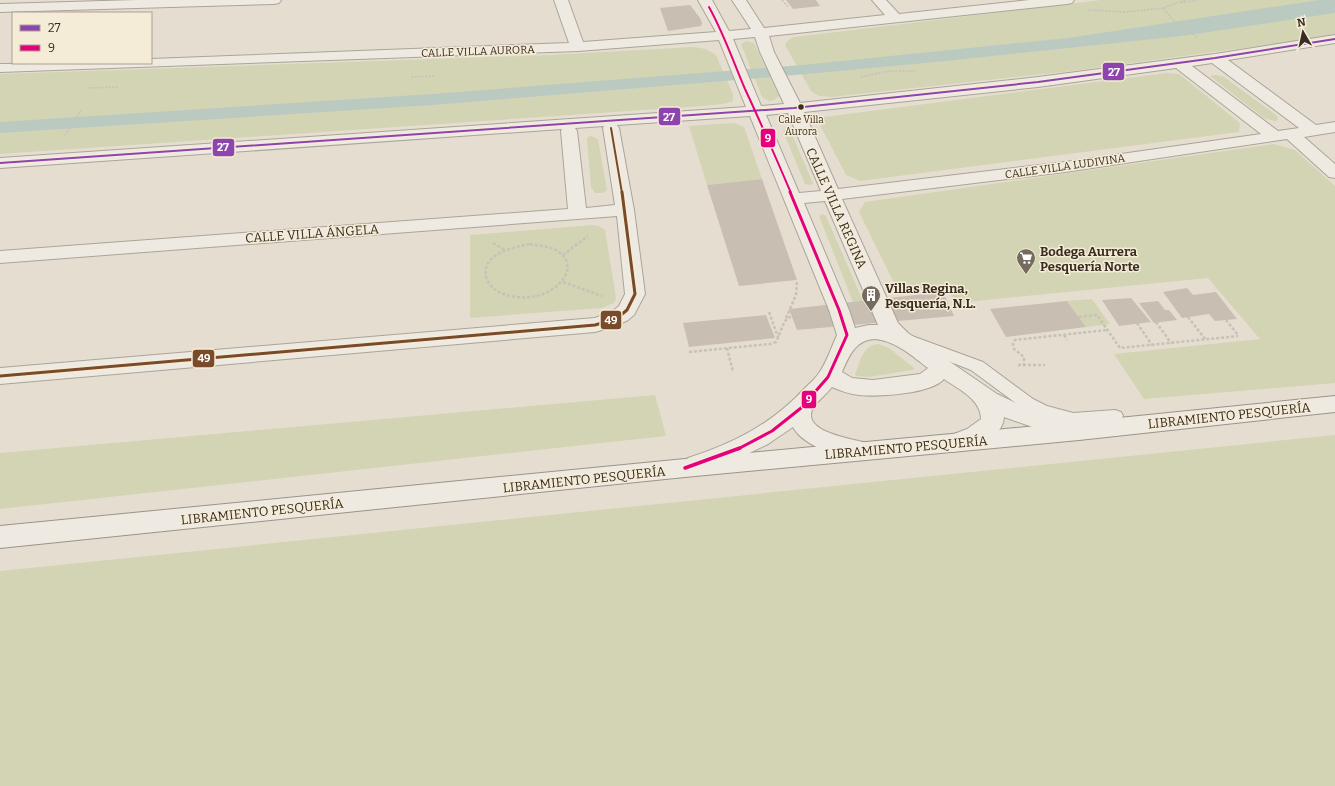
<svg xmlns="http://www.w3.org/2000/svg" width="1335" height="786" font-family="Bitter,serif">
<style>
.green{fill:#d3d4b3}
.water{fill:#bbcac1}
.building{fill:#c8beb1}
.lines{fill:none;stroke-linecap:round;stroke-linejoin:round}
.lane-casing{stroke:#aaa499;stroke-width:2}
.street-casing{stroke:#aaa499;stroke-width:2}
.secondary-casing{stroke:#9a9388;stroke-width:2}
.path-far1{stroke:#c6c1b9;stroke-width:1.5;stroke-dasharray:2 1.5;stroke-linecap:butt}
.path{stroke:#c6c1b9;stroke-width:2.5;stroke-dasharray:3 2;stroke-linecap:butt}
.lane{fill:#eeeae2;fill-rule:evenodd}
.street{fill:#eeeae2;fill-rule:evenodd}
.secondary{fill:#eeeae2;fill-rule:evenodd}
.bus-1-casing{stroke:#f5ecd8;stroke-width:4}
.bus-2-far2-casing{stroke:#f5ecd8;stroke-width:4}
.bus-2-far1-casing{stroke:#f5ecd8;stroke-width:6}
.bus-2-casing{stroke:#f5ecd8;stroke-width:6}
.bus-3-far1-casing{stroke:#f5ecd8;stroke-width:4}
.bus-3-casing{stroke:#f5ecd8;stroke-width:6}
.bus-1{stroke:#8e44ad;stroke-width:2}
.bus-2-far2{stroke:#e5007d;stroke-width:2}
.bus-2-far1{stroke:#e5007d;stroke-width:3}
.bus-2{stroke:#e5007d;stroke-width:3.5}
.bus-3-far1{stroke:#7a4b2a;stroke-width:2}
.bus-3{stroke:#7a4b2a;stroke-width:3}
.bus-dot{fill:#392d21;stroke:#f5ecd8;stroke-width:1.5}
.labels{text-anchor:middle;stroke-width:3;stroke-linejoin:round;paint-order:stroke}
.far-bus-label{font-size:10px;fill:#392d21;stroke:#f5ecd8}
.far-street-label{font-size:11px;fill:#392d21;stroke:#f5ecd8}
.street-label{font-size:13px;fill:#392d21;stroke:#f5ecd8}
.poi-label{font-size:13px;font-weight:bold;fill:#392d21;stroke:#f5ecd8;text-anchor:start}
.line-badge{stroke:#f5ecd8;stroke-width:1.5}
.badge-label{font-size:11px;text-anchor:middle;font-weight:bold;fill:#fff}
</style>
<rect width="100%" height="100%" fill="#e5ded0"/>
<path class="green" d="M1101,0H1335V34L1296,41L1072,71L832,97L819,96L811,91L785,45L789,39L795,37Z
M746,41L754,43L779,96L774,100L769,101L762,97L741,44Z
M693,47L706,49L716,55L733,94V101L723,104L703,106L0,154V74L549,55Z
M1167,73L1179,74L1240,123L1239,132L860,181L846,175L819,123L824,117Z
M1215,75L1224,77L1277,116L1278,120L1275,121L1264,118L1210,76Z
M734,123L744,127L762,179L707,185L689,126Z
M786,129L790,130L813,183L811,185L805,184L783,131Z
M591,136L598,139L607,190L602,193H595L591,187L587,140L588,137Z
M1274,144L1295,150L1335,186V383L1144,399L1114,354L1260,339L1208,278L956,303L944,285L898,291L859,212L865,202Z
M822,214L826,216L863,301L853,302L819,216Z
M593,225L599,226L605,230L616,298L614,303L602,308L470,318V235Z
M1092,299L1110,324L1086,327L1067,301Z
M879,344L889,348L914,368L913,370L869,377L856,376L855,374C861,361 862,345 879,344Z
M655,395L666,436L0,509V453Z
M1335,435V786H0V571Z"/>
<path class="water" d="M1319,0H1335V13L1182,36L946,61L808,74L433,105L0,133V122L432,94L802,65L1068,38Z"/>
<path class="building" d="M786,0H816L820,6L793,9Z
M690,5L700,18L702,23L701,26L668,31L660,8Z
M762,179L797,280L739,286L707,185Z
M1187,288L1193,295L1216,292L1237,319L1215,321L1209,314L1182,318L1163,292Z
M943,292L954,316L797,330L789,309Z
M1131,298L1151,322L1119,326L1102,300Z
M1067,301L1086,327L1006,337L990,309Z
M1158,301L1165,310H1169L1177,320L1154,323L1139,303Z
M766,315L775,338L689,347L683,323Z"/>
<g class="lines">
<defs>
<path id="lane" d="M912,336L983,362L1033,399L1047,406L1073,413L1115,410L1121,412L1123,416L1121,420L1115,422L1073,425L1036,415L1021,407L971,370L907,345L904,341L907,337Z"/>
<path id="street" d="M137,0H281L279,3L274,4L0,12V4Z
M554,0H568L583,42L716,32L698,0H712L729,31L751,29L732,0H746L764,28L885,15L872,0H886L899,14L1029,0H1074L1072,3L1067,4L769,36L774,52L800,103L1038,77L1215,54L1335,35V43L1228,60L1316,125L1335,122V132L1304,137L1335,164V178L1329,177L1287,139L1065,172L842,199L898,323L908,333L997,394L1022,406L1087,425L1090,431L1087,437L1079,440L1047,432L1004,417L1003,423L1000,429L983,441L954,452L946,449L942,443L946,437L967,429L981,419C981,399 958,389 944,379C931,394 878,397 859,395C850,394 841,391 832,387C827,394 818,400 813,408C799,434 862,440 875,445L879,451L875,457C853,464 804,448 793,427L768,444L737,459L696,474L688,472L684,465L688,458C732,444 772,424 804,389C809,384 815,379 819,373C827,362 831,348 837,335L829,310L750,116L617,125L619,128L634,210L645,294L634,315L628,320L616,326L595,332L0,384V368L595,318L614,310L619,306L625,294L617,216L0,263V251L568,209L561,131L562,129L0,168V158L746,107L719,40L578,51L0,72V64L151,63V59L569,43ZM755,37L760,52L784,104L761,106L733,39ZM1212,63L1299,128L1278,131L1192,66ZM1176,68L1261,134L1065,162L838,189L804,112L1038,87ZM788,113L821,191L799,193L766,115ZM604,126L603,128L615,205L586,208L577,131L575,128ZM825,201L878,325H869L855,328L849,310L804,203ZM875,339C896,341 912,356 928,368L927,369L920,374L873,380L852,378L842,372C849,356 855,340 875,339Z"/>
<path id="secondary" d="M1335,396V412L1079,440L685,477L0,548V526L685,459L1079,422Z"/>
</defs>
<use href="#lane" class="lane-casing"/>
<use href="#street" class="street-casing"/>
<use href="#secondary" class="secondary-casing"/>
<path class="path-far1" d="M782,0L788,7
M1185,0L1163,8L1173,20L1198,38
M1181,3L1197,0
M1088,10L1126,12L1163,8
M411,77L436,76
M861,77L889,71H917
M88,88L119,87
M65,135L81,110"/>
<path class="path" d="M493,243L505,250
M530,244C537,246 547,246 554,249C584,265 558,292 536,296C523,299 508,297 497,291C492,288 488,283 486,277C481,254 514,247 530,244Z
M563,255L588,236
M563,282L602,296
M908,303H911L920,318
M769,312L778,337
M1079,317L1097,315L1120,348L1238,336
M1188,317L1205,339
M786,318L796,295L797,281
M1226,320L1238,335
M1156,322L1171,343
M1137,323L1152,345
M1064,335L1067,340
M727,348L733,372
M689,352L770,344L776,342C787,317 782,316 811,313
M1018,365H1045
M1024,366V357L1014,349L1013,344L1015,340L1107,330"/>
<use href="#lane" class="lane"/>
<use href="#street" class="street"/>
<use href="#secondary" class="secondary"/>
<defs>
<path id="bus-1" d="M0,163L794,108L1038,82L1215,58L1335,39"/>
<path id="bus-2-far2" d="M709,7C724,34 733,61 745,89C761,123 776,158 791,193"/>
<path id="bus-2-far1" d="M738,449L772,431L801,408L828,377L847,335L839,310L790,192"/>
<path id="bus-2" d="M685,468L740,448"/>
<path id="bus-3-far1" d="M611,128L622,193"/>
<path id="bus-3" d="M0,376L595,325L609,321L621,315L627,310L635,294L622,192"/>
</defs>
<use href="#bus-1" class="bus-1-casing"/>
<use href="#bus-2-far2" class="bus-2-far2-casing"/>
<use href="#bus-2-far1" class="bus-2-far1-casing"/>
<use href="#bus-2" class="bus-2-casing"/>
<use href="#bus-3-far1" class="bus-3-far1-casing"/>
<use href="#bus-3" class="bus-3-casing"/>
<use href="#bus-1" class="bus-1"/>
<use href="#bus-2-far2" class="bus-2-far2"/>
<use href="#bus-2-far1" class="bus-2-far1"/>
<use href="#bus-2" class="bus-2"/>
<use href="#bus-3-far1" class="bus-3-far1"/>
<use href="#bus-3" class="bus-3"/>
</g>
<defs>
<symbol id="supermarket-pin" viewBox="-11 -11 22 30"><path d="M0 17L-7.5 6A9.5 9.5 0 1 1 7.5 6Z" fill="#756b5e" stroke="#f5ecd8"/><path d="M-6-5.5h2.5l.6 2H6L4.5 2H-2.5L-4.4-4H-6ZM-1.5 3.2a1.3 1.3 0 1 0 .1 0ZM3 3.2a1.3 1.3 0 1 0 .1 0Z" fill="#fff"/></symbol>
<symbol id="building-pin" viewBox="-11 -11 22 30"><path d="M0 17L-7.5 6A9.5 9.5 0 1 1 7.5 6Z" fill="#756b5e" stroke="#f5ecd8"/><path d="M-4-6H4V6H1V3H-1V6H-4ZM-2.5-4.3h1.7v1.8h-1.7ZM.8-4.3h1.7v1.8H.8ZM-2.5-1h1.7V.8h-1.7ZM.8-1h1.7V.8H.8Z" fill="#fff"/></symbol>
</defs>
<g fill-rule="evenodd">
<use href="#supermarket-pin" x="1015" y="247" width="22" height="30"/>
<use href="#building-pin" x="860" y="284" width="22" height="30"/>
</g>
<circle class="bus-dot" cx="801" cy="107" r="3.5"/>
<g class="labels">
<g class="far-bus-label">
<text x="801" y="123">Calle Villa<tspan x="801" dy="12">Aurora</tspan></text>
</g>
<g class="far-street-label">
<text transform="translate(478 51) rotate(-2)" y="4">CALLE VILLA AURORA</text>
<text transform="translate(1065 166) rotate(-8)" y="4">CALLE VILLA LUDIVINA</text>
</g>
<g class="street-label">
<text transform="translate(837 208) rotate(66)" y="5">CALLE VILLA REGINA</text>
<text transform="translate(312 233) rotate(-4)" y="5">CALLE VILLA ÁNGELA</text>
<text transform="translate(1229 415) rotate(-6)" y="5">LIBRAMIENTO PESQUERÍA</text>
<text transform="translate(906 447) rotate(-5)" y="5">LIBRAMIENTO PESQUERÍA</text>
<text transform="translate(584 479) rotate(-6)" y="5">LIBRAMIENTO PESQUERÍA</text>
<text transform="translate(262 511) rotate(-6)" y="5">LIBRAMIENTO PESQUERÍA</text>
</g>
<g class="poi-label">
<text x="1040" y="256">Bodega Aurrera<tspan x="1040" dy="15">Pesquería Norte</tspan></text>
<text x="885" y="293">Villas Regina,<tspan x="885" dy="15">Pesquería, N.L.</tspan></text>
</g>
</g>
<g class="line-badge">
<rect x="1102" y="62" width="23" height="19" rx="4" fill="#8e44ad"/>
<rect x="658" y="107" width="23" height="19" rx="4" fill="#8e44ad"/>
<rect x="760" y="128" width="16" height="20" rx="4" fill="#e5007d"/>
<rect x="212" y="138" width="23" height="19" rx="4" fill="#8e44ad"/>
<rect x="600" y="310" width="22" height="20" rx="4" fill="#7a4b2a"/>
<rect x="192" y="349" width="23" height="19" rx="4" fill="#7a4b2a"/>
<rect x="801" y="390" width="16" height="19" rx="4" fill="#e5007d"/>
</g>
<g class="badge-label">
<text x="1114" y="76">27</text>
<text x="669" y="121">27</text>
<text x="768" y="142">9</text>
<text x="223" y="151">27</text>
<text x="611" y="324">49</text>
<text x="204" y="362">49</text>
<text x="809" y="403">9</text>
</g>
<rect x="12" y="12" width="140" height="52" fill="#f5ecd8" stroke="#aaa08f"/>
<rect x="20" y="25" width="20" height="6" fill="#8e44ad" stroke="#aaa08f"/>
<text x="48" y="32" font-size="12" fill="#392d21">27</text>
<rect x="20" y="45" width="20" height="6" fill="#e5007d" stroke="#aaa08f"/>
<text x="48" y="52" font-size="12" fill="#392d21">9</text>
<g transform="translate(1303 32) rotate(351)" stroke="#f5ecd8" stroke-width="3" paint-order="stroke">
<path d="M0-3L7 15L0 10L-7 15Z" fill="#392d21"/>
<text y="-6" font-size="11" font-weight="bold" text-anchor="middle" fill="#392d21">N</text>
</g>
</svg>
